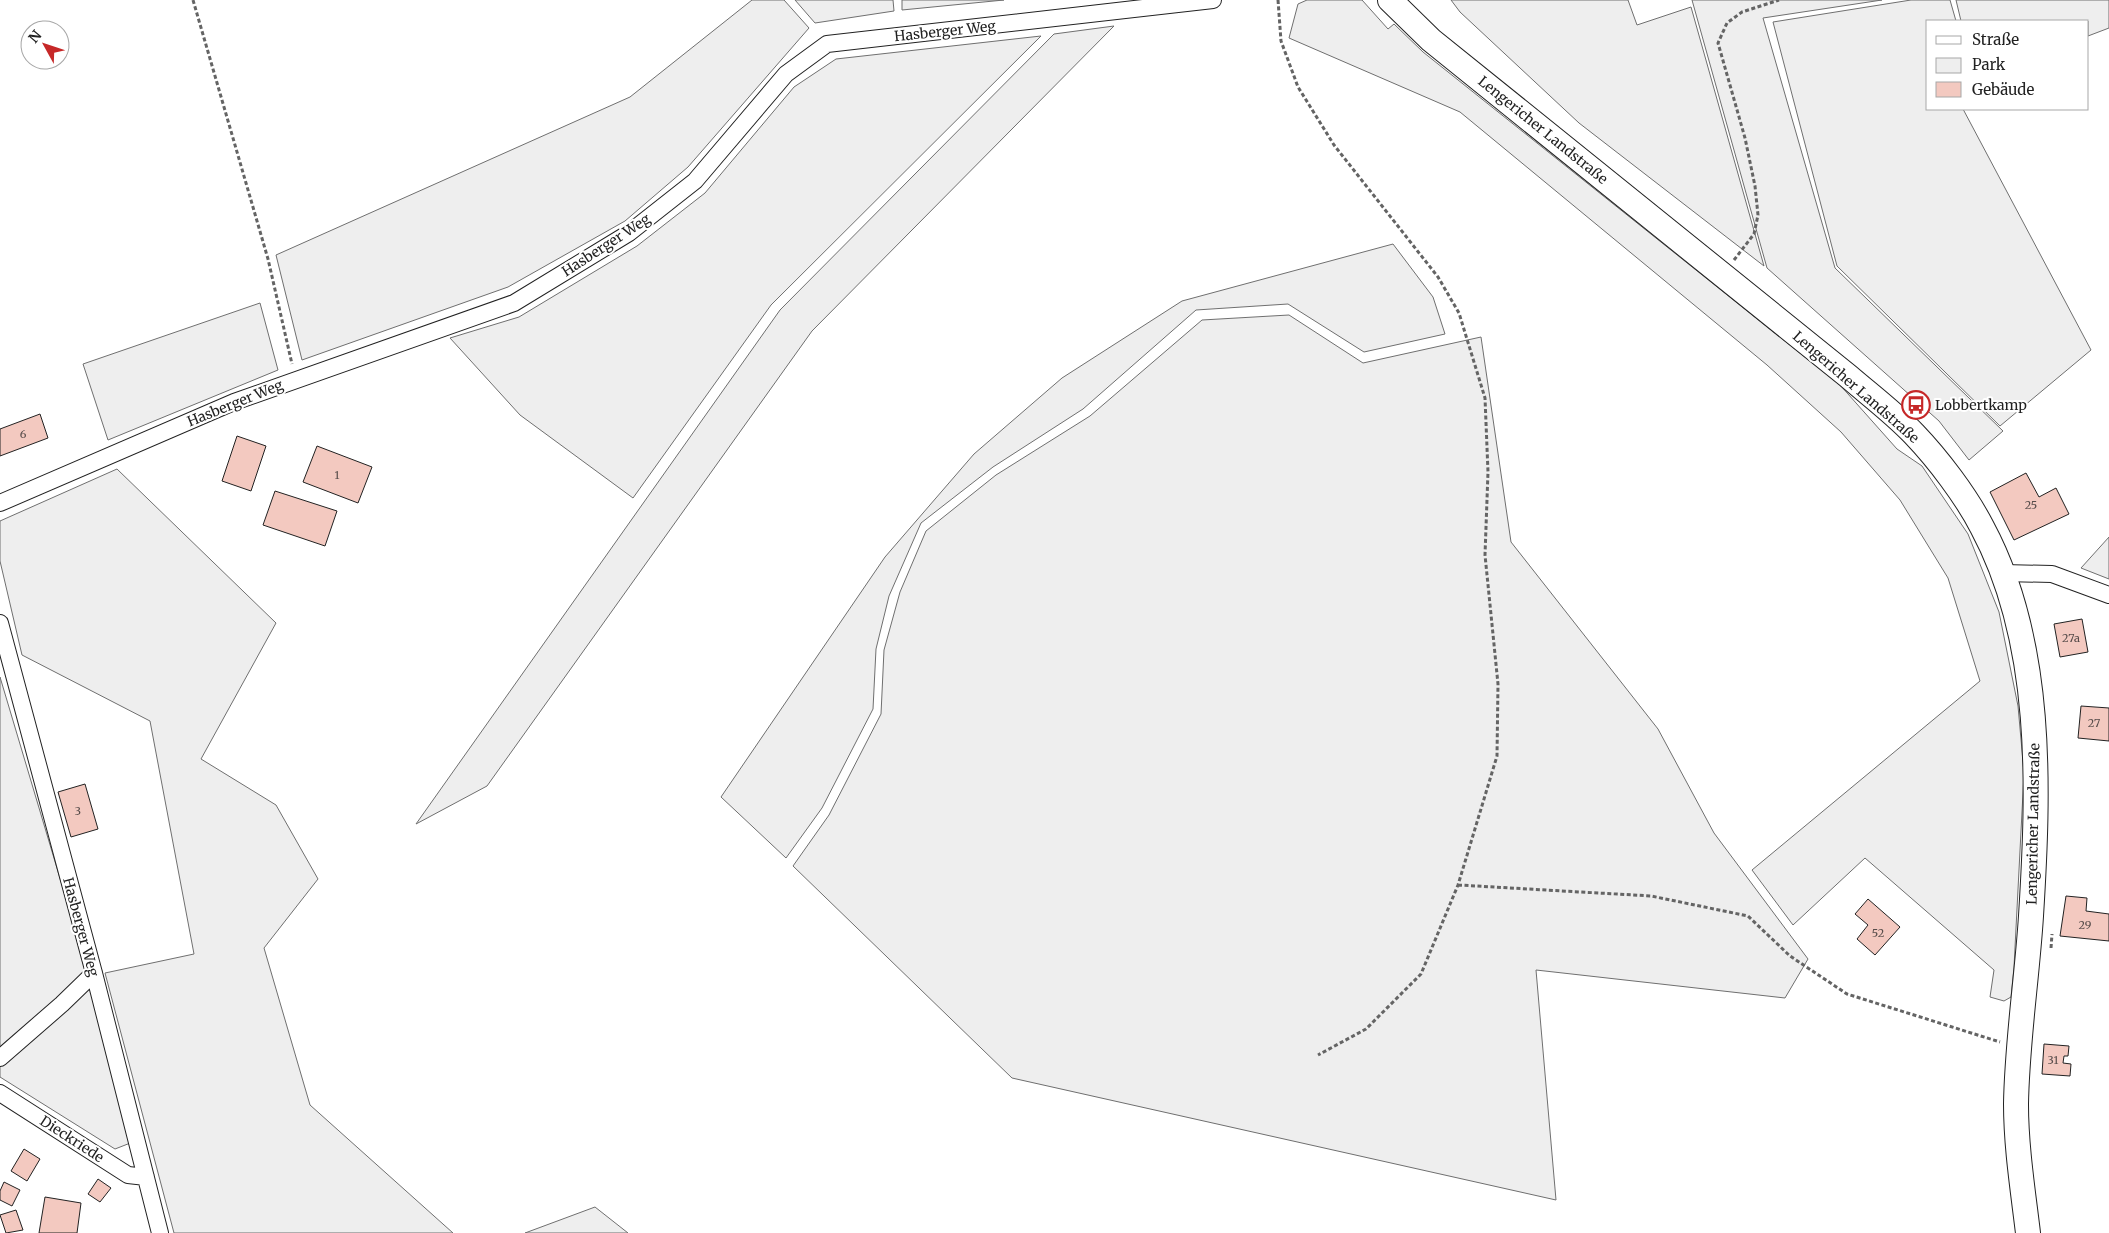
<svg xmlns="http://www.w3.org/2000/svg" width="2109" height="1233" font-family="Merriweather,serif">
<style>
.green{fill:#eee;stroke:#6f6f6f}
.building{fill:#f3c9c0;stroke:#222}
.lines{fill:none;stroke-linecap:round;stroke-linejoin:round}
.street-casing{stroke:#222;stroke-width:18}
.secondary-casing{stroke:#222;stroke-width:26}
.path{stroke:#646464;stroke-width:3;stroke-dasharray:4 2.5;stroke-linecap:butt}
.street{stroke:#fff;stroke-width:16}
.secondary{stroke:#fff;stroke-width:24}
.labels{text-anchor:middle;stroke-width:4;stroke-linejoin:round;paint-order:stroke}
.number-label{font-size:11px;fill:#564c4a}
.street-label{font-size:14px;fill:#222;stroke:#fff}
.poi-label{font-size:14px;fill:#222;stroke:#fff;text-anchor:start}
</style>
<rect width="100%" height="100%" fill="#fff"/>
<path class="green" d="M752,0H784L809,28L688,167L625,221L508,287L302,360L276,255L630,97Z
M795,0H893L894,11L815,23Z
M902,0H1004L902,10Z
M1307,0H1362L1388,29L1394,24L1423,52L1840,385L1897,449L1922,466L1968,534L1999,612L2018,706L2024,773L2014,967L2011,997L2004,1001L1990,997L1994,970L1865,858L1793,925L1752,870L1980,681L1948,578L1900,500L1841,432L1767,365L1460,112L1289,38L1298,4Z
M1451,0H1628L1637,25L1691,7L1764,266L1579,123L1460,12Z
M1692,0H1882L1763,18L1835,268L2003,431L1969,460L1939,421L1767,268Z
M1911,0H1950L1956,21H1928V109H1963L2091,350L2000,426L1837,266L1773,22Z
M1956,0H2109V28L2088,36V21H1961Z
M1114,26L812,331L487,786L416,824L780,310L1054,34Z
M1041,36L771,305L633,498L520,415L450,338L519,317L637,246L705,193L794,87L836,59Z
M1393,244L1433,297L1445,334L1364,352L1288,304L1196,310L1083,409L993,467L921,523L889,596L876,649L873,709L822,808L786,858L721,797L885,557L974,454L1062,378L1182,301Z
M260,303L278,370L108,440L83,364Z
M1289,315L1363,363L1481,337L1511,542L1658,729L1714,833L1808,959L1785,998L1536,970L1556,1200L1012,1078L793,866L829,815L881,714L884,650L900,592L926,531L996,475L1090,416L1202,320Z
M117,469L276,623L201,759L276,805L318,879L264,948L310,1105L453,1233H174L105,973L194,954L150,721L22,655L0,561V521Z
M2109,537V579L2081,568Z
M0,677L138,1140L115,1149L0,1077Z
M595,1207L628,1233H525Z"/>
<path class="building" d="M40,414L48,438L0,456V429Z
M237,436L266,446L251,491L222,481Z
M317,446L372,467L358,503L303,482Z
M2026,473L2039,497L2056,488L2069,514L2014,540L1990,492Z
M275,491L337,511L325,546L263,525Z
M2082,619L2088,652L2060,657L2054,624Z
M2081,706L2109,708V741L2078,738Z
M85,784L98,829L71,837L58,792Z
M2066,896L2087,898L2086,911L2109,914V941L2060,936Z
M1868,899L1900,927L1875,955L1857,939L1868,925L1855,914Z
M2044,1044L2069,1046L2068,1056H2064L2063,1063L2071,1064L2070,1076L2042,1074Z
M24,1149L40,1159L27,1181L11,1171Z
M98,1179L111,1188L100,1202L88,1194Z
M4,1182L20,1190L12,1206L0,1200V1191Z
M45,1197L81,1203L77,1233H39Z
M16,1210L23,1230L6,1233L0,1215Z"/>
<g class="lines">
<defs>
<path id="street" d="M0,503L234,402L514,303L629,233L695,181L786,74L827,44L1213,0
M2003,573L2052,574L2109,595
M0,623L94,973L160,1233
M0,1058L62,1004L94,973
M0,1093L128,1175L146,1177"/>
<path id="secondary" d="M1390,0L1431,40L1848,376C1870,395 1894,413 1914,434C1938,459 1966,496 1982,527C2044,642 2039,788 2031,916C2027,979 2017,1041 2016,1104C2016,1147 2023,1191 2028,1233"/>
</defs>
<use href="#street" class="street-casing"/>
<use href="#secondary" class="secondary-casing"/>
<path class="path" d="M193,0L268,259L292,364
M1278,0L1281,41L1298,87L1334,145L1438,277L1459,313L1485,398L1488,472L1485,555L1498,684L1497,756L1458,885L1421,974L1366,1029L1318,1055
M1734,260L1754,234L1758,215L1755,186L1745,138L1718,43L1727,23L1742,12L1779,0
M1458,885L1651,896L1748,916L1790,956L1847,994L2000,1042
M2051,948L2052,934"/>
<use href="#street" class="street"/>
<use href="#secondary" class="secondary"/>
</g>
<defs>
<symbol id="bus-ring" viewBox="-11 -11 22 22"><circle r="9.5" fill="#fff" stroke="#c62828" stroke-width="1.5"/><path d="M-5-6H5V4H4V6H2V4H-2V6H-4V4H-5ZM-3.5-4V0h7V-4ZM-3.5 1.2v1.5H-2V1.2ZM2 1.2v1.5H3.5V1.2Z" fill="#c62828"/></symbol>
</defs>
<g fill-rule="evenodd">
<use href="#bus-ring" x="1900" y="389" width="32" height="32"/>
</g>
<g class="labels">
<g class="number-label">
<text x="23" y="438">6</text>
<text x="337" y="479">1</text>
<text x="2031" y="509">25</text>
<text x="2071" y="642">27a</text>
<text x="2094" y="727">27</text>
<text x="78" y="815">3</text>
<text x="2085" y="929">29</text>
<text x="1878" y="937">52</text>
<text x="2053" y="1064">31</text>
</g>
<g class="street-label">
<text transform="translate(945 31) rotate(-6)" y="5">Hasberger Weg</text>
<text transform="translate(1543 130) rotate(39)" y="5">Lengericher Landstraße</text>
<text transform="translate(606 245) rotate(-33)" y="5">Hasberger Weg</text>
<text transform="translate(1856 387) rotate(41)" y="5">Lengericher Landstraße</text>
<text transform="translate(235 403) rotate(-22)" y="5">Hasberger Weg</text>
<text transform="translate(2033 824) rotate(-89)" y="5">Lengericher Landstraße</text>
<text transform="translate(81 927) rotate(75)" y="5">Hasberger Weg</text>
<text transform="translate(72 1139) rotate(33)" y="5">Dieckriede</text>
</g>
<g class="poi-label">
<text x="1935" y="410">Lobbertkamp</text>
</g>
</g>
<rect x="1926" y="20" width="162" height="90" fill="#ffffff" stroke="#a7a7a7"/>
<rect x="1936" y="36" width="25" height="8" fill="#ffffff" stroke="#a7a7a7"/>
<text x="1972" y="45" font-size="15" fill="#222222">Straße</text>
<rect x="1936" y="58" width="25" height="15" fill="#eeeeee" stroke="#a7a7a7"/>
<text x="1972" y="70" font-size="15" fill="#222222">Park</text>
<rect x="1936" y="82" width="25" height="15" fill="#f3c9c0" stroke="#a7a7a7"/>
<text x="1972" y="95" font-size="15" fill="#222222">Gebäude</text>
<g transform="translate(45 45) rotate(310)"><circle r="24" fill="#ffffff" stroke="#a7a7a7"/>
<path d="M0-4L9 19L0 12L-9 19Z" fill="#c62828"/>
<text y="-8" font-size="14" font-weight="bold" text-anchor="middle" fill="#222222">N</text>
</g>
</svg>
